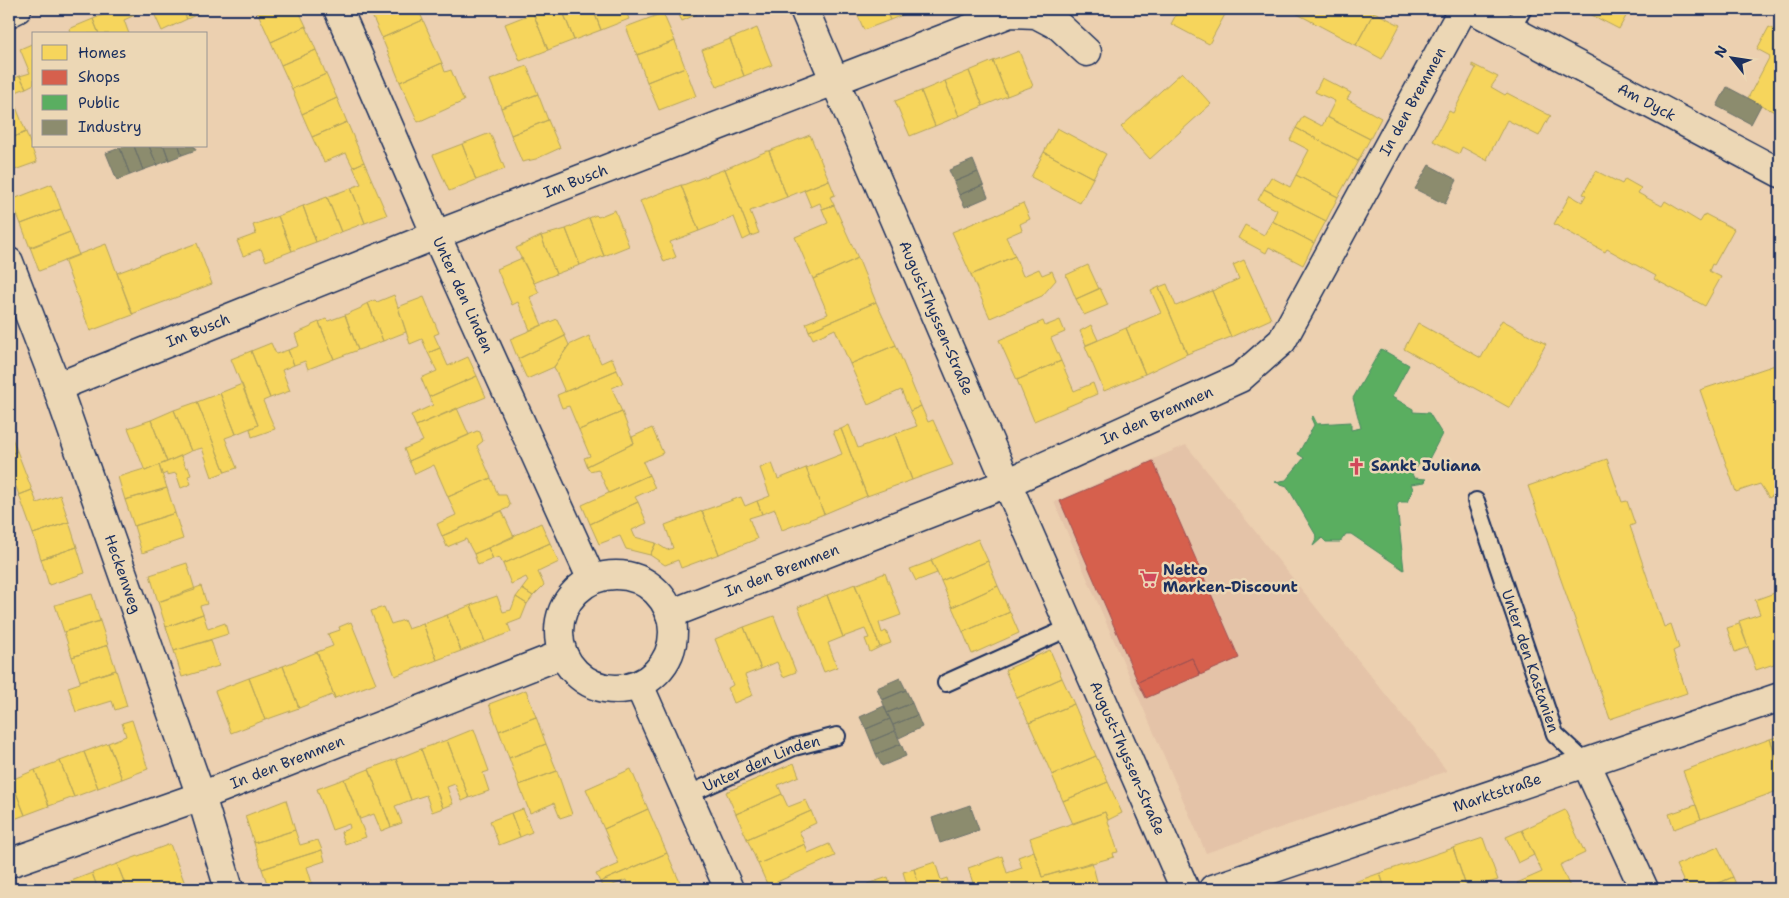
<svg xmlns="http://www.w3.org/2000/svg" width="1789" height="898" font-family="'Shantell Sans',sans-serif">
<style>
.built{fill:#e4c3a8}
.homes{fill:#f6d55c;stroke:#b4a35d}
.shops{fill:#d6604d;stroke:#9e5152}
.public{fill:#5aae61;stroke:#478860}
.industry{fill:#8c8c6e;stroke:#6a7069}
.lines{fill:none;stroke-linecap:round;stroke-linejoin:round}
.lane-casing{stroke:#1b2f5e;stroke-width:20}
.street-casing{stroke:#1b2f5e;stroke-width:31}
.secondary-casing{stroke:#1b2f5e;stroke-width:31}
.lane{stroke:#ecd7b5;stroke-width:16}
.street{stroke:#ecd7b5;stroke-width:28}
.secondary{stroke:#ecd7b5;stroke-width:28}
.labels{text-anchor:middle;stroke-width:5;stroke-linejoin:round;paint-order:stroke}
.street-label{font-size:15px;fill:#1b2f5e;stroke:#ecd7b5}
.poi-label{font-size:15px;font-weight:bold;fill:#1b2f5e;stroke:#ecd7b5;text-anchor:start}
</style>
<rect width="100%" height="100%" fill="#ecd0b0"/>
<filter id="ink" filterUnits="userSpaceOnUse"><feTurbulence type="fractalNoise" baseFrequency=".02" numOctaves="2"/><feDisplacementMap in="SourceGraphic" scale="10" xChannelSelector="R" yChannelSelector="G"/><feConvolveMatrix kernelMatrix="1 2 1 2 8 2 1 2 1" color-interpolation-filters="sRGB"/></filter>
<g filter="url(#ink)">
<path class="built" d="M1186,445L1447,771L1206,853L1054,502Z"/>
<path class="homes" d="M117,9H135L137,14L124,20L129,34H99L93,19Z
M152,9H182L187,19L162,31Z
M182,9H209L187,19Z
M256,9H271L272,11L277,9H298L306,26L271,42Z
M369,9H418L423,20L382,38Z
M545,9H562L574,40L548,50L533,13Z
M562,9H593L601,30L574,40Z
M593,9H625L629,19L601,30Z
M676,9H694L697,14L682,21Z
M855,9H885L890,20L864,30Z
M885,9H914V10L890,20Z
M1179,9H1228L1209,44L1171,24Z
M1288,9H1369L1374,12L1356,45Z
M1580,9H1630L1619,29Z
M1374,12L1400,25L1382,59L1356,45Z
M533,13L548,50L520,61L505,24Z
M663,13L675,41L637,55L626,27Z
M93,19L99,34H71L69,29Z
M423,20L442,63L400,82L382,38Z
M306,26L316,50L281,65L271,42Z
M1769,27L1780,33V115L1748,98L1770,56L1757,49Z
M757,28L772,65L744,76L730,39Z
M730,39L744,76L717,87L702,50Z
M675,41L685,67L647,82L637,55Z
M34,43V84L26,88L20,76L30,73L20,49Z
M316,50L326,74L292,89L281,65Z
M1019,51L1033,86L1007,96L993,61Z
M993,61L1007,96L983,106L969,71Z
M442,63L445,72L451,70L464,101L418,122L400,82Z
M1472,64L1498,77L1491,87L1505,95L1507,93L1551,116L1549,117L1539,136L1507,120L1487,159L1488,161L1462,147L1459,154L1433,141L1449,111L1453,113L1476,68L1472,66Z
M527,66L538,94L501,108L490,80Z
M685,67L696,96L659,110L647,82Z
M969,71L983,106L959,116L945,81Z
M1182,72L1211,104L1150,159L1121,127Z
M326,74L337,98L302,114L292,89Z
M20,76L26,88L11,94L16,107L9,110V80Z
M1322,78L1351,93L1347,99L1381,118L1370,139L1327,117L1335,101L1315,92Z
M945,81L959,116L935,126L921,91Z
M921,91L935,126L910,136L895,101Z
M538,94L548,120L511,135L501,108Z
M337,98L347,122L312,137L302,114Z
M16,107L26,132L9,139V110Z
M1303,116L1322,126L1327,117L1370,139L1358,161L1296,128Z
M548,120L560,148L536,159L522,162L511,135Z
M347,122L364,162L353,167L346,153L324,162L312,137Z
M1057,128L1106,154L1093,178L1044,152Z
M1296,128L1358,161L1338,197L1296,175L1309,150L1290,140Z
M26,132L37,162L9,172V139Z
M490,133L505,169L476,180L462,144Z
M810,135L829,180L787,197L769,151Z
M462,144L476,180L449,191L433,155Z
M767,151H769L787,197L750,211L759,233L751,236L725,169Z
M1044,152L1093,178L1080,203L1031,177Z
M364,162L387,215L365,223L351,188L361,184L353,167Z
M725,169L751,236L743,240L734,217L699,231L681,185H683Z
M1596,171L1622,184L1625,179L1641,188L1638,193L1662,206L1665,201L1700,222L1705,214L1734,229L1714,265L1712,264L1709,271L1721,277L1705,306L1654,279L1656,276L1607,249L1605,252L1554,224L1570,195L1582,202L1586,195L1583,194Z
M1296,175L1338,197L1326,221L1264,189L1271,177L1290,187Z
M829,180L835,195L830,197L834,205L822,209L820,203L811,207L804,190Z
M52,184L61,209L21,224L11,200Z
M681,185L699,231L670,242L676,257L664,262L640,201Z
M351,188L365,223L341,232L327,197Z
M1264,189L1326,221L1314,243L1272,221L1277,210L1258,200Z
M327,197L341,232L316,242L303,206Z
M1023,203L1030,219L1020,224L1022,230L1006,237L1015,256L971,275L952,232L996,214L997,215Z
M834,205L858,258L813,279L795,237L828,223L822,209Z
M303,206L316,242L292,251L278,216Z
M61,209L70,232L30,248L21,224Z
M615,210L629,246L604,256L589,218L596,215L598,217Z
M278,216L292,251L266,261L261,249L243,256L237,241L256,234L253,225Z
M589,218L604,256L580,265L566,229Z
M1272,221L1314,243L1303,265L1269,247L1266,253L1238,238L1245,225L1264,235Z
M566,229L580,265L556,274L541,236Z
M70,232L79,255L39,271L30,247Z
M541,236L556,274L534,283L516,248Z
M197,243L212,284L132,314L117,273Z
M106,244L133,315L90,331L64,260Z
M1015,256L1023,276L1039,269L1042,275L1052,271L1056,280L1042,296L990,318L971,275Z
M522,258L539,293L530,297L542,325L530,330L518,302L512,305L497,269Z
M858,258L876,302L809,331L806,323L828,314L813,279Z
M1244,260L1271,319L1231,337L1212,291L1239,279L1233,265Z
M1088,265L1099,289L1076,299L1066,275Z
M1167,284L1176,306L1212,291L1231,337L1187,354L1159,287Z
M1159,287L1187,354L1145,374L1126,328L1161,313L1151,291Z
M1100,288L1108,305L1084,315L1076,299Z
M394,295L406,332L383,341L368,303L375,300L377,302Z
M424,297L439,333L434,335L440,348L428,353L422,339L410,344L398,307Z
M876,302L896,345L850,364L835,329L813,339L809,331Z
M368,303L383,341L358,350L345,315L361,308L362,306Z
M345,315L358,350L334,359L319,322L326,319L328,321Z
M557,319L565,336L518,359L510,339Z
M1060,320L1065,332L1051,338L1061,361L1017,380L999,340L1043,321L1045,326Z
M1502,320L1546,344L1510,408L1404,349L1418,323L1481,358Z
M319,322L334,359L308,369L305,361L294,365L288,350L299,346L295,334L311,327L312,325Z
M1091,325L1098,340L1086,345L1080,331Z
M1126,328L1145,374L1104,391L1085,346Z
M565,336L569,345L554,367L527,379L518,359Z
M589,336L601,363L612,358L617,370L565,392L554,367L569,345Z
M271,343L276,354L288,350L294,365L282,370L290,391L270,398L251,351Z
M896,345L921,406L910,411L901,390L868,405L850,364Z
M440,348L448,366L468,357L477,376L429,397L421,378L437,371L428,353Z
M251,351L270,398L263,401L275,429L252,437L250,429L258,425L231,359Z
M1061,361L1074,391L1093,383L1097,394L1034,421L1017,380Z
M1778,364L1780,371V491L1769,498L1760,484L1736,492L1700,390Z
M617,370L623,383L612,388L622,412L579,430L569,406L562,408L557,395Z
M477,376L486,397L416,426L411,415L433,405L429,397Z
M242,384L258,425L236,434L220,393Z
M220,393L236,434L225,438L237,468L225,472L197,402Z
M197,402L225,472L212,477L202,448L191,451L174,410Z
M921,406L928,422L933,420L953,465L912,480L895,434L917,426L910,411Z
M457,408L469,435L409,461L404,449L423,441L416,426Z
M174,410L191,451L167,462L151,420Z
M622,412L634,443L587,466L584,458L590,456L579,430Z
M151,420L167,462L145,471L128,428Z
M849,425L858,448L895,434L912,480L867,496L841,429Z
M652,428L663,453L643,462L649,475L609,493L598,469L590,471L587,466L634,443L632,437Z
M841,429L867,496L824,514L806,468L842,454L833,431Z
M9,430L17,451L9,455Z
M477,431L480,432L483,441L477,446L491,478L448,497L434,465L415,474L409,461Z
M17,451L32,490L19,495L14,482L9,484V455Z
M181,456L186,468L188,467L191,475L188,476L191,484L181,488L176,473L167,475V473L162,475L159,465Z
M1607,459L1622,502L1627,501L1635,524L1630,526L1664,627L1671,624L1679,648L1673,651L1687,693L1610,719L1528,486Z
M772,463L778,479L806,468L824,514L782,530L775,509L762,514L757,501L770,496L760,468Z
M159,465L167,488L125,500L118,477L144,469L145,471Z
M649,475L655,488L635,497L638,502L590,524L582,505Z
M491,478L498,495H506L510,505L508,508L442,536L437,524L456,515L448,497Z
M167,488L175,513L134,526L125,500Z
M32,490L37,503L60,495L69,522L33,534L19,495Z
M741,497L745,506L757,501L762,514L749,518L757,539L719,554L702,511Z
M638,502L647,523L632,530L635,537L656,543L650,555L626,549L620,536L599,544L590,524Z
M502,511L514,537L474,554L466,539L447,547L442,536Z
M702,511L719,554L681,568L678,560L665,565L650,555L656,543L667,550L673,548L665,525Z
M175,513L183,539L142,553L134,526Z
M69,522L77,547L41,559L33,534Z
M541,523L550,543L503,564L499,557L493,559L488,548Z
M978,539L988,561L941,581L931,560Z
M550,543L559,562L538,572L544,585L533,596L522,589L528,581L526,577L511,584L503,564Z
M77,547L85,573L49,585L41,559Z
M488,548L493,559L478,565L474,554Z
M931,561L937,573L916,581L910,569Z
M988,561L998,586L952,607L941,581Z
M187,563L195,590L158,602L150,575Z
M885,573L901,615L879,623L882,633L886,631L891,643L880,647L855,585Z
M855,584L880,647L870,652L865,639L869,638L865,629L843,637L827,595Z
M201,586L207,604L200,606L203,614L166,627L158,602Z
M998,586L1010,612L963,632L952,607Z
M522,589L533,596L527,604L516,597Z
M1780,591V662L1756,670L1739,621L1760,614L1755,600Z
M92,594L100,621L64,632L55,605Z
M827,595L843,637L828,643L837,667L824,672L798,607Z
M497,596L503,612L511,610L516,597L527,604L521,619L508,624L511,632L485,642L471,605Z
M471,605L485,642L461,651L447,615Z
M384,607L391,624L404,620L408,629L423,624L437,660L395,676L371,611Z
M1010,612L1019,633L972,654L963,632Z
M203,614L208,629L225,623L228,634L174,651L166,627Z
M447,615L461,651L437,660L423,624Z
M774,616L796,672L783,677L777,662L761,669L744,627Z
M100,621L108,645L72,657L64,632Z
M351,622L376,683L335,698L317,652L333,646L328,634L340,630L339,627Z
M1739,624L1748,647L1735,652L1727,628Z
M744,627L761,669L745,675L753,695L734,703L728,688L733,685L715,639Z
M211,640L219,666L182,677L174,651Z
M108,645L116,670L80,681L72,657Z
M1050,650L1062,678L1017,698L1005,670Z
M317,652L335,698L334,699L332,695L299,708L283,666Z
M283,666L299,708L265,720L249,678Z
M116,670L127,706L115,710L112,701L76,712L68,687L80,683V681Z
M249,678L265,720L231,733L215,691Z
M1062,678L1074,704L1029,723L1017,698Z
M526,690L536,717L499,731L489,704Z
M1074,704L1096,756L1052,775L1029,723Z
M536,717L546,744L509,758L499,731Z
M132,720L148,769L122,779L108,743L126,736L122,723Z
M474,729L489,771L483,773L489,791L469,798L447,740Z
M1780,736V766L1770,739Z
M1770,739L1780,766V790L1701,819L1683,771Z
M447,740L469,798L462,801L455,784L447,787L453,804L443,808L421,749Z
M108,743L122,779L98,788L84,752Z
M546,744L557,771L519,785L509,758Z
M421,749L443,808L432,812L426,795L411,800L396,759Z
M84,752L98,788L74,797L60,761Z
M1096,756L1108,782L1063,801L1052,775Z
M396,759L411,800L395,806L402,823L391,827L369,769Z
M60,761L74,797L49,806L35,770Z
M794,763L799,776L778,785L782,794L736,814L726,792Z
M369,769L391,827L381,831L374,814L360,819L344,779Z
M631,769L648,809L604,829L586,789Z
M35,770L49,806L25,815L11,780Z
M557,771L572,814L560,818L554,803L530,813L519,785Z
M344,779L366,837L345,844L341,832L350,828L349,824L332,830L317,789Z
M9,780H11L25,815L9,821Z
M1108,782L1122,813L1108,820L1105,812L1073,824L1063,801Z
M782,794L788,807L806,800L811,811L747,839L736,814Z
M286,800L295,830L254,843L245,816Z
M1696,805L1701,819L1674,829L1669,814Z
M523,809L532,832L520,837L511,813Z
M648,809L667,853L600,882L596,874L619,864L604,829Z
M1565,810L1585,853L1560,865L1571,889H1520L1517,883L1542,872L1522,830Z
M811,811L816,823L799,831L805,844L758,864L747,839Z
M1105,812L1118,852L1113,853L1114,857L1042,877L1030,838Z
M511,813L520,837L499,845L490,821Z
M295,830L300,845L318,840L322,850L262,869L254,843Z
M1522,830L1534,855L1518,863L1506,837Z
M1483,838L1498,880L1467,889L1453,848Z
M170,844L187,889H127L117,864Z
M805,844L808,853L829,844L835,856L768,886L758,864Z
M1718,847L1733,877L1705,889H1687L1676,865Z
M1453,848L1467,889H1385L1380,873Z
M322,850L325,861L307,867L312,883L291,889H269L262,869Z
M1034,851L1042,877L1092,862L1099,889H975L968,868L1002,856L1007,873L1022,868L1018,857Z
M667,853L683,889H630L626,880L603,889L600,882Z
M935,862L941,880L947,878L950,889H920L914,869Z
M117,864L127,889H98L92,873Z
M914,869L920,889H908L903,872Z
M92,873L98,889H68L66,883Z
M1380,873L1385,889H1335Z
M888,877L892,889H869L867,884Z
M1733,877L1738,889H1705Z
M1597,882L1601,889H1582Z
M312,883L315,889H291Z"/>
<path class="shops" d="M1153,461L1239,658L1200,675L1192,658L1138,682L1060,501Z
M1192,658L1200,675L1146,698L1138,682Z"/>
<path class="public" d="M1381,349L1409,365L1392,397L1413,409V412L1429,413L1442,434L1429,459L1423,458L1412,474L1414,478L1426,479L1425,482L1411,484L1413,489L1407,502H1399L1397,506L1404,570L1351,534H1346L1340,542H1326L1322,538L1313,546L1317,537L1287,486L1275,482L1286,480L1304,458L1298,454L1314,425L1311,418L1313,416L1317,424L1351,422V430L1361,428L1353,398Z"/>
<path class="industry" d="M1727,87L1761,105L1751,124L1717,106Z
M125,146H134L143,170L130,175L120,148Z
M134,146H149L157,165L143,170Z
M149,146H164L169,160L157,165Z
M164,146H179L182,155L169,160Z
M179,146H194L196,150L182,155Z
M120,148L130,175L117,180L106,153Z
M973,160L978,172L954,182L949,170Z
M1429,165L1457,180L1445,204L1415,189Z
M978,172L983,185L959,195L954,182Z
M983,185L988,197L965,207L959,195Z
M900,678L906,690L882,700L877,688Z
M906,690L912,703L887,713L882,700Z
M912,703L917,715L893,725L887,713Z
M884,706L890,719L866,729L860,717Z
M917,715L922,727L899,738L893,725Z
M890,719L895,731L871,741L866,729Z
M895,731L901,744L876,754L871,741Z
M901,744L906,756L882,766L876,754Z
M970,805L979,830L940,843L932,818Z"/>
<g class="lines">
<defs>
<g id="lane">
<path d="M1511,30L1523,9"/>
<path id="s1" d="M1476,501L1555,734L1586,763"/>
<path d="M946,683L1071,627"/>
<path id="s2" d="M687,795L794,747L837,736"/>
</g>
<g id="street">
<path id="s3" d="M338,9L436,235L592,580"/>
<path id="s4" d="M804,9L1007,483L1185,889"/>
<path d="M9,13L17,9"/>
<path id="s5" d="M9,262L57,387L201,796L229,889"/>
<path id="s6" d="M57,387L436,235L1010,13L1036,14L1059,26L1087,52"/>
<circle cx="616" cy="632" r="57"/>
<path id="s7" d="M670,614L1007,483L1240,378L1282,341L1463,9"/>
<path d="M639,685L729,889"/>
<path d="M1586,763L1644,889"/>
<path id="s8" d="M9,863L201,796L563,654"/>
<path id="s9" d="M1213,889L1780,697"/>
</g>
<g id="secondary">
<path id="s10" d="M1472,9L1780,173"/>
</g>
</defs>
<use href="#lane" class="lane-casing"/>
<use href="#street" class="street-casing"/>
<use href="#secondary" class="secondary-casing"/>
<use href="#lane" class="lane"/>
<use href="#street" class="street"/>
<use href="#secondary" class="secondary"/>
</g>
</g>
<defs>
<symbol id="church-bare" viewBox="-9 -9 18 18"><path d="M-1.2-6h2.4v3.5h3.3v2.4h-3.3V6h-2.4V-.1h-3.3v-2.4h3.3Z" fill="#d1495b" stroke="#ecd7b5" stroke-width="2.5" paint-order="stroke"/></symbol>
<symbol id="supermarket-bare" viewBox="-9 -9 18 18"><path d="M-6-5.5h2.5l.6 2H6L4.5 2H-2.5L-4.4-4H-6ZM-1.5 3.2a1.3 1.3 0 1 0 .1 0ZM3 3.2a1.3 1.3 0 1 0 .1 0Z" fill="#d1495b" stroke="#ecd7b5" stroke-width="2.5" paint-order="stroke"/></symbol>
</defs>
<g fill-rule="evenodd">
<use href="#church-bare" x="1344" y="454" width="25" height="25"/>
<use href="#supermarket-bare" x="1136" y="566" width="25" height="25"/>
</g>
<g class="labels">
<g class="street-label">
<text dy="5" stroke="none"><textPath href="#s7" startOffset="946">In den Bremmen</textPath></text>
<text dy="5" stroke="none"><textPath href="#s10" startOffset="198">Am Dyck</textPath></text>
<text dy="5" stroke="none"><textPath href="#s6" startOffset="558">Im Busch</textPath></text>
<text dy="5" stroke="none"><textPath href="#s3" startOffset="312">Unter den Linden</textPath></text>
<text dy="5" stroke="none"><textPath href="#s4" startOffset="336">August-Thyssen-Straße</textPath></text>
<text dy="5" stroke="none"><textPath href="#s6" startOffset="152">Im Busch</textPath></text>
<text dy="5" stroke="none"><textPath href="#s7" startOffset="526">In den Bremmen</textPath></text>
<text dy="5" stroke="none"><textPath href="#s7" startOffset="120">In den Bremmen</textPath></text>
<text dy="5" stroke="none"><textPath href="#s5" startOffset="332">Heckenweg</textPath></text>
<text dy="5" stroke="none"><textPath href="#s1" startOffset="169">Unter den Kastanien</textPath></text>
<text dy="5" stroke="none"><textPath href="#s4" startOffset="816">August-Thyssen-Straße</textPath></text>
<text dy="5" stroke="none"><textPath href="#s8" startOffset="296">In den Bremmen</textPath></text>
<text dy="5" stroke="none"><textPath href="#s2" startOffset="81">Unter den Linden</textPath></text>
<text dy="5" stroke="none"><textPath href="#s9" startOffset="300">Marktstraße</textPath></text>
</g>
<g class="poi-label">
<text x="1371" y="471">Sankt Juliana</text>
<text x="1163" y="575">Netto<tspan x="1163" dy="17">Marken-Discount</tspan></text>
</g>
</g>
<rect width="1789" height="898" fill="none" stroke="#ecd7b5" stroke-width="30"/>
<rect x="15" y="15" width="1759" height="868" fill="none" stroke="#1b2f5e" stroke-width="2" filter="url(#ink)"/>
<rect x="32" y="32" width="175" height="115" fill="#ecd7b5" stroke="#989492"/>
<rect x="42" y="45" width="25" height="15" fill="#f6d55c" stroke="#989492"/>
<text x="78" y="58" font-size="15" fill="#1b2f5e">Homes</text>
<rect x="42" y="70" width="25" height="15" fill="#d6604d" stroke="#989492"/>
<text x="78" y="82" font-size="15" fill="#1b2f5e">Shops</text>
<rect x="42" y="95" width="25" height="15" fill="#5aae61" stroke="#989492"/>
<text x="78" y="108" font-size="15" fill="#1b2f5e">Public</text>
<rect x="42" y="120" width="25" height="15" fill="#8c8c6e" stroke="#989492"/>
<text x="78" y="132" font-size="15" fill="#1b2f5e">Industry</text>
<g transform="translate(1732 58) rotate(300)" stroke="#ecd7b5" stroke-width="4" paint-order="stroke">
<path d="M0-4L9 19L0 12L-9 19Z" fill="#1b2f5e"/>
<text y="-8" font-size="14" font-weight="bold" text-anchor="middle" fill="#1b2f5e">N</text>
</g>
</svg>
